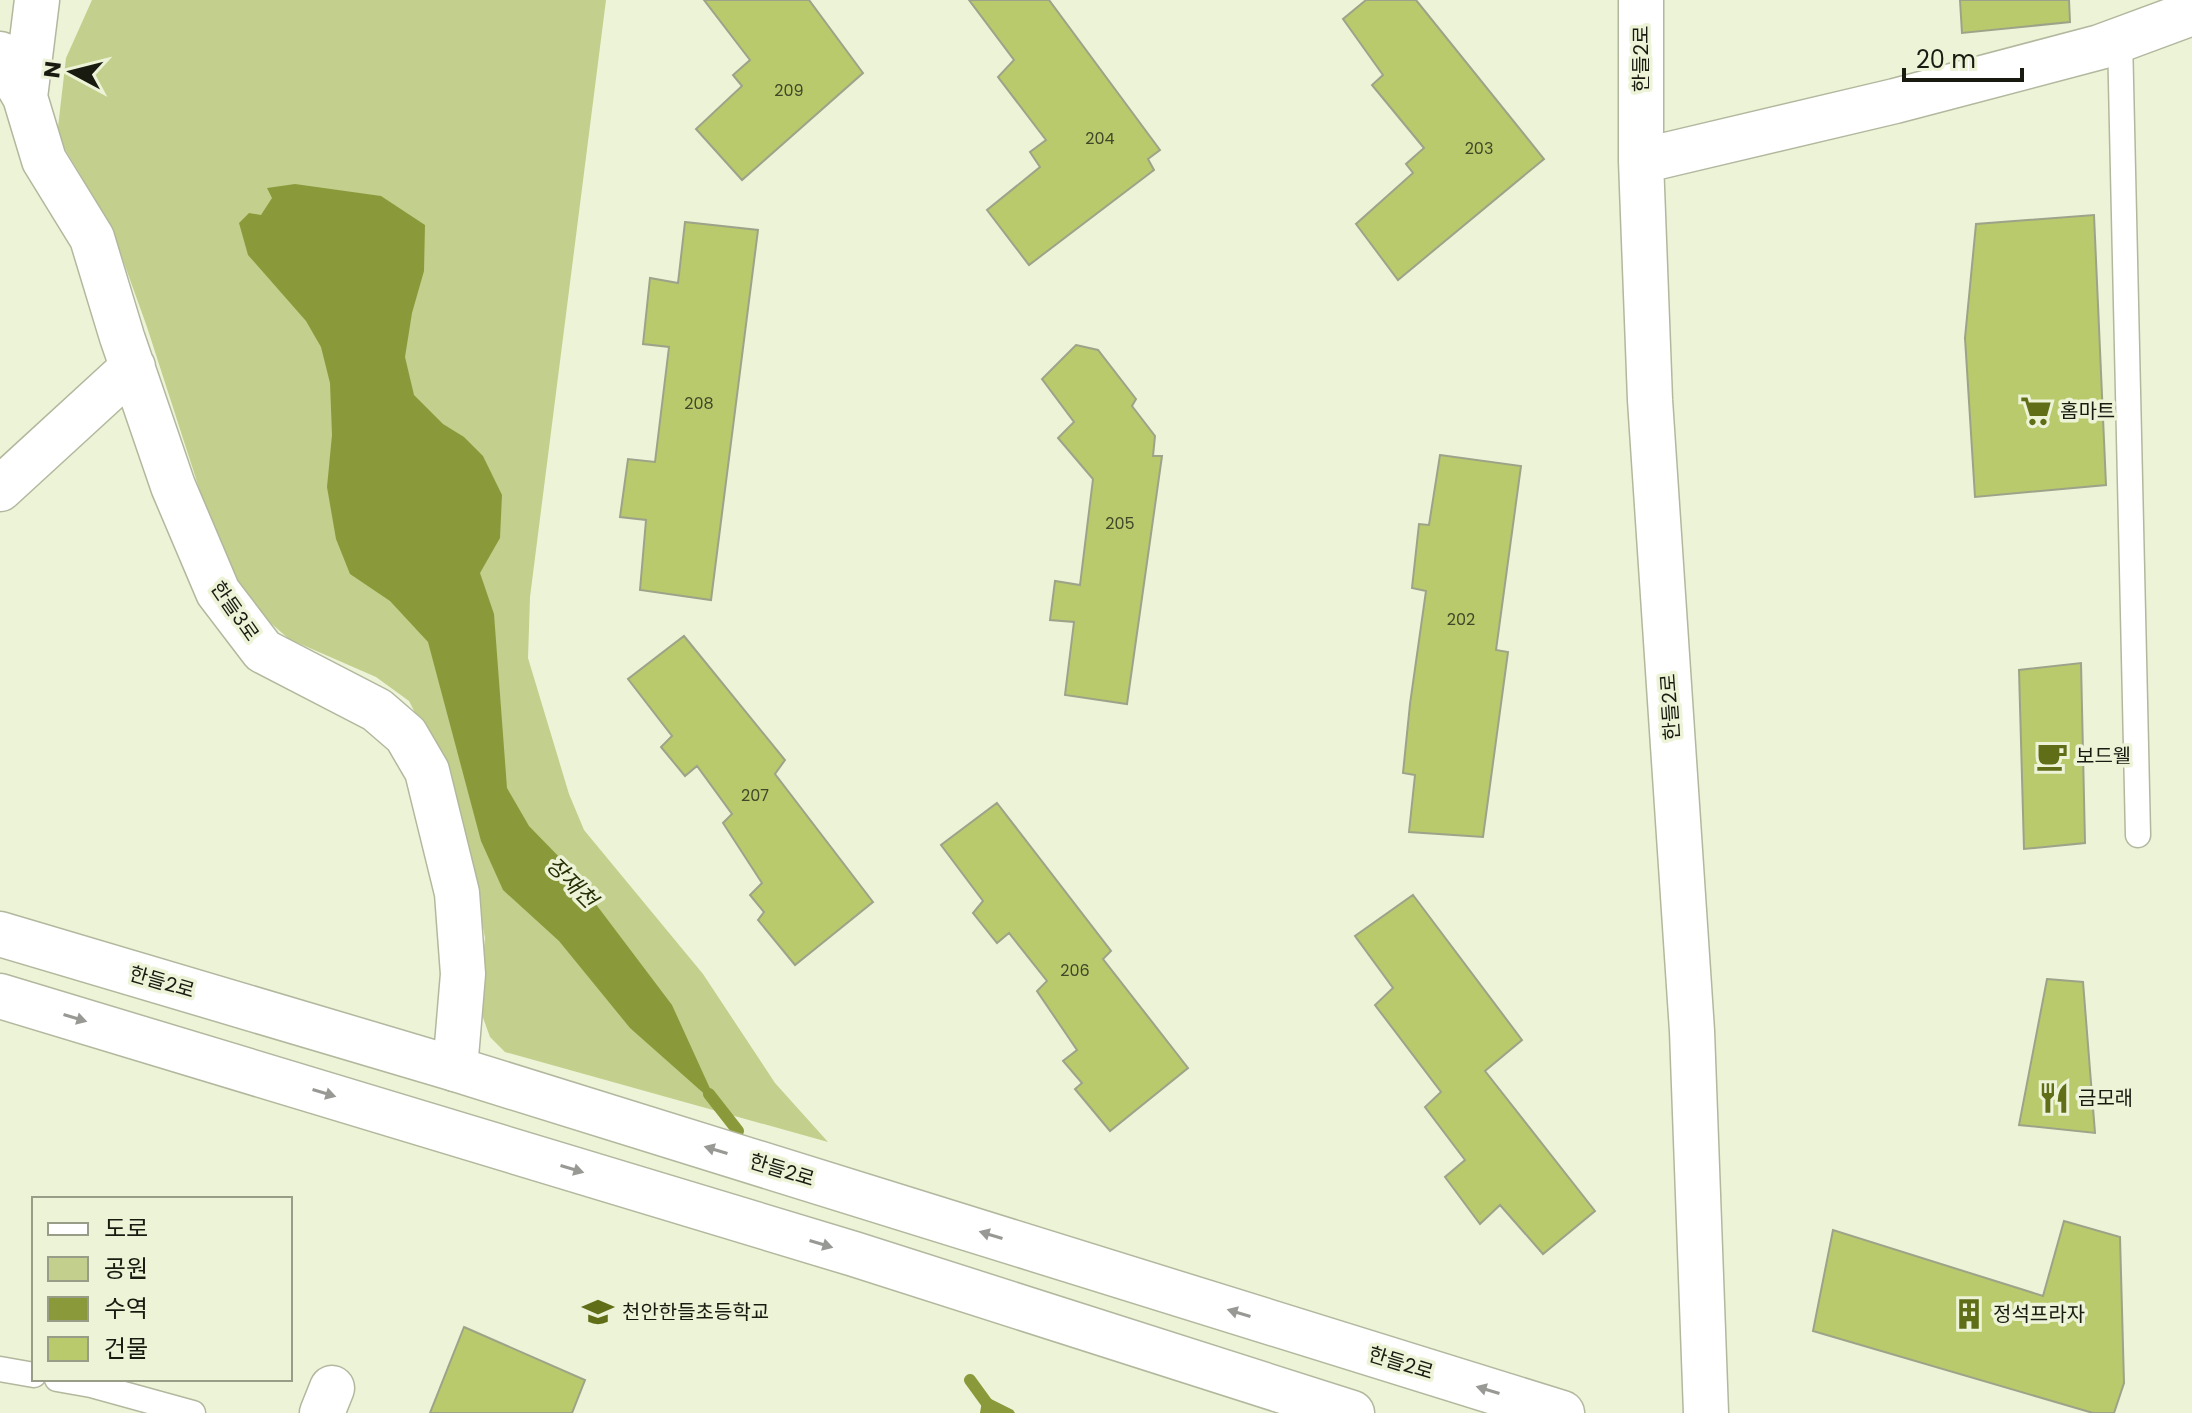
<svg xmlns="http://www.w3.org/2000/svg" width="2192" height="1413" font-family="Poppins,'Noto Sans KR',sans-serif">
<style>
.green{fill:#c2cf8d}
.water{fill:#8a9a3b}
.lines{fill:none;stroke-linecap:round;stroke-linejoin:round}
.stream{stroke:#8a9a3b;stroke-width:12}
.building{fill:#b9ca6c;stroke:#9da389;stroke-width:2}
.lane-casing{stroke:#b2b89e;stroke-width:27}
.street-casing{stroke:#b2b89e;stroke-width:47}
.secondary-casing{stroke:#b2b89e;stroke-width:47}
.lane{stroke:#fff;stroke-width:24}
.street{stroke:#fff;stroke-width:44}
.secondary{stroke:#fff;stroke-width:44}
.oneway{fill:#989894}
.labels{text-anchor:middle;stroke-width:7;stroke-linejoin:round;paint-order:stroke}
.number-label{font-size:16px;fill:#414728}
.street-label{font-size:20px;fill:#191b11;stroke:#ecf3d7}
.poi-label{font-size:20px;fill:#191b11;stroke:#ecf3d7;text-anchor:start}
.water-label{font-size:22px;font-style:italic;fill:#282e05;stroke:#ecf3d7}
</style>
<rect width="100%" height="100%" fill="#ecf3d7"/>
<path class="green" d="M92 0H606L530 597 528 658 569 794 584 830 703 974 775 1083 828 1142 505 1052 490 1037 478 1004 485 938 469 856 443 767 409 701 376 677 289 639 250 605 221 556 147 327 110 224 57 136 66 58Z"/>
<path class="water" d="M295 184 381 196 425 225 424 271 412 313 405 357 414 395 443 424 464 437 483 456 502 495 500 538 480 573 494 614 507 788 529 826 564 862 672 1005 718 1106 630 1028 559 941 503 890 481 841 428 642 390 601 350 574 336 539 327 487 332 435 330 383 321 347 306 321 248 255 239 223 249 213 261 215 272 198 267 188Z
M983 1395 1013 1410 1015 1413H980Z"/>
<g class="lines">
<path class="stream" d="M709 1094 738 1131
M970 1380 994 1413"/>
</g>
<path class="building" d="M704 0H809L863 73 742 180 696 129 742 86 733 75 750 60Z
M969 0H1049L1160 150 1148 159 1154 170 1029 265 987 210 1040 167 1030 152 1046 140 998 77 1014 60Z
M1366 0H1416L1544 159 1398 280 1356 224 1413 173 1406 164 1424 148 1372 85 1383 75 1343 19Z
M1960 0H2069L2070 22 1962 33Z
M2094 215 2106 485 1975 497 1965 338 1976 224Z
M685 222 758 230 711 600 640 590 646 520 620 517 628 459 655 462 669 347 643 344 650 278 678 283Z
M1076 345 1098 350 1136 399 1132 406 1155 436 1153 456H1162L1127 704 1065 695 1074 622 1050 620 1055 581 1080 585 1093 479 1058 438 1074 422 1042 379Z
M1440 455 1521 466 1496 650 1508 652 1483 837 1409 832 1415 775 1403 773 1410 704 1426 591 1412 588 1419 524 1429 525Z
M684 636 785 760 775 774 873 902 795 965 758 920 764 912 750 895 762 883 723 823 732 814 697 766 685 776 661 747 672 736 628 679Z
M2081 663 2085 843 2024 849 2019 670Z
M997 803 1111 951 1103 959 1188 1068 1110 1131 1075 1089 1082 1083 1063 1061 1077 1050 1037 991 1047 981 1009 933 997 943 973 913 983 901 941 845Z
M1413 895 1522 1040 1485 1071 1595 1211 1543 1254 1500 1205 1480 1224 1445 1177 1465 1160 1425 1107 1441 1092 1375 1005 1393 988 1355 936Z
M2047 979 2083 982 2095 1133 2019 1125Z
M2064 1221 2120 1237 2124 1383 2114 1413H2093L1813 1331 1833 1230 2043 1296Z
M464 1327 585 1380 572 1413H430Z"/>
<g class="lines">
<defs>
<path id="lane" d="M2120 38 2138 835
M0 1369 34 1375
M57 1379 91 1385 193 1413"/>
<path id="street" d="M1641 0V161L1650 400 1692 1031 1706 1413
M0 54 25 97 44 160 92 238 122 337 173 486 218 592 263 651 377 710 406 735 427 771 457 893 463 974 455 1069
M25 97 37 0
M1641 161 1895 101 2100 47 2192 13
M0 489 133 367
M322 1413 332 1388"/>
<path id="secondary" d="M0 934 455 1069 1562 1413
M0 996 854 1254 1352 1413"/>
</defs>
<use href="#lane" class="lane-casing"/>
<use href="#street" class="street-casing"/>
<use href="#secondary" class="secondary-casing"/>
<use href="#lane" class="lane"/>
<use href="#street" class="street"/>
<use href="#secondary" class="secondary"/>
</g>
<defs><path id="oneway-solid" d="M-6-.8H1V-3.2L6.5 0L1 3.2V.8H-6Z" transform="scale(2)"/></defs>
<g class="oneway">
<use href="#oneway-solid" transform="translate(75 1018) rotate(17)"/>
<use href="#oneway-solid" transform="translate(324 1093) rotate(17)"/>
<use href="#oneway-solid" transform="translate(716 1150) rotate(-163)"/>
<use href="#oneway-solid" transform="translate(572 1169) rotate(17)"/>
<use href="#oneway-solid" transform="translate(991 1235) rotate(-163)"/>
<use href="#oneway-solid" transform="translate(821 1244) rotate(17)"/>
<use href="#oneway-solid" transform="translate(1239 1313) rotate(-163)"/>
<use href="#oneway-solid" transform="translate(1488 1390) rotate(-163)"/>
</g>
<defs>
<symbol id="supermarket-bare" viewBox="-9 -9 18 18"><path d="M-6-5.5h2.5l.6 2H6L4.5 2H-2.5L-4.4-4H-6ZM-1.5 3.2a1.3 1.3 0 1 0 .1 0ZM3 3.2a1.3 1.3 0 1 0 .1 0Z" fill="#616e18" stroke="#ecf3d7" stroke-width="2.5" paint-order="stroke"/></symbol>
<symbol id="cafe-bare" viewBox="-9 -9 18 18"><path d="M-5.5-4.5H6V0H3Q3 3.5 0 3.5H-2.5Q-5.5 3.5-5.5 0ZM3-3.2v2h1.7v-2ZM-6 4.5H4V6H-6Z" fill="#616e18" stroke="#ecf3d7" stroke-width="2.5" paint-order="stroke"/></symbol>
<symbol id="restaurant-bare" viewBox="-9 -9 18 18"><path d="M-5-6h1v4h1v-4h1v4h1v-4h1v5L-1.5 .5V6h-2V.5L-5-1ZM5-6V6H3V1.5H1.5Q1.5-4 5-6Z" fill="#616e18" stroke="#ecf3d7" stroke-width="2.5" paint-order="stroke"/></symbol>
<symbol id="school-bare" viewBox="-9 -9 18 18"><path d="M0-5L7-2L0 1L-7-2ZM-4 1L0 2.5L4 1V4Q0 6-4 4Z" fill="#616e18" stroke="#ecf3d7" stroke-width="2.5" paint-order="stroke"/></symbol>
<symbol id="building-bare" viewBox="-9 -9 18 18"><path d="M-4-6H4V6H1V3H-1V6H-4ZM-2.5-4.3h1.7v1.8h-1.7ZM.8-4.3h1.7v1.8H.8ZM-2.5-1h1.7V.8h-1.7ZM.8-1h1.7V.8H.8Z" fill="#616e18" stroke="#ecf3d7" stroke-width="2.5" paint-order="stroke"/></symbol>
</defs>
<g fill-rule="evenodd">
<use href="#supermarket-bare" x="2014" y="389" width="44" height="44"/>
<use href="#cafe-bare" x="2030" y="734" width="44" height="44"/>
<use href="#restaurant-bare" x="2032" y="1076" width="44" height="44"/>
<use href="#school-bare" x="576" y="1290" width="44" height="44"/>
<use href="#building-bare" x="1947" y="1292" width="44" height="44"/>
</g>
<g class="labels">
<g class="number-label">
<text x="789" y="96">209</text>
<text x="1100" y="144">204</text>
<text x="1479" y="154">203</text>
<text x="699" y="409">208</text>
<text x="1120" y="529">205</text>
<text x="1461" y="625">202</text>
<text x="755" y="801">207</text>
<text x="1075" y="976">206</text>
</g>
<g class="street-label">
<text transform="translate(1641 59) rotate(-90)" y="7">한들2로</text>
<text transform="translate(235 611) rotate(55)" y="7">한들3로</text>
<text transform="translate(1670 707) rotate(-94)" y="7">한들2로</text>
<text transform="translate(162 982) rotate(16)" y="7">한들2로</text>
<text transform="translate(782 1170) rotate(17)" y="7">한들2로</text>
<text transform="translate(1401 1363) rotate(17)" y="7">한들2로</text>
</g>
<g class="poi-label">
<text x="2060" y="418">홈마트</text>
<text x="2076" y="763">보드웰</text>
<text x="2078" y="1105">금모래</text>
<text x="622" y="1319">천안한들초등학교</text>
<text x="1993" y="1321">정석프라자</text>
</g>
<g class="water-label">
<text transform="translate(572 882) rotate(45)" y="8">장재천</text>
</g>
</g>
<rect x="32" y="1197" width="260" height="184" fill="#ecf3d7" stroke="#989d88" stroke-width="2"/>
<rect x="48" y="1223" width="40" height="12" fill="#ffffff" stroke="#989d88" stroke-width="2"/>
<text x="104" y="1237" font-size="24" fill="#191b11">도로</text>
<rect x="48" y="1257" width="40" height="24" fill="#c2cf8d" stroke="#989d88" stroke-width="2"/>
<text x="104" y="1277" font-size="24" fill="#191b11">공원</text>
<rect x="48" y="1297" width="40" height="24" fill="#8a9a3b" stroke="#989d88" stroke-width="2"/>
<text x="104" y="1317" font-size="24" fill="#191b11">수역</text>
<rect x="48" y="1337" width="40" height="24" fill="#b9ca6c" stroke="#989d88" stroke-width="2"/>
<text x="104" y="1357" font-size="24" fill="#191b11">건물</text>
<g transform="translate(72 72) rotate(277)" stroke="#ecf3d7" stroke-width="6" paint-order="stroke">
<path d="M0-6L14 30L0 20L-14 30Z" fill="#191b11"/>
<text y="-12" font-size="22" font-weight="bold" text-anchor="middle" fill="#191b11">N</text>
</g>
<path d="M1904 68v12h118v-12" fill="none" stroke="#191b11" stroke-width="4"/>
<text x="1916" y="68" font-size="24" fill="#191b11" stroke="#ecf3d7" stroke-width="6" paint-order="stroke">20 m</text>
</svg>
